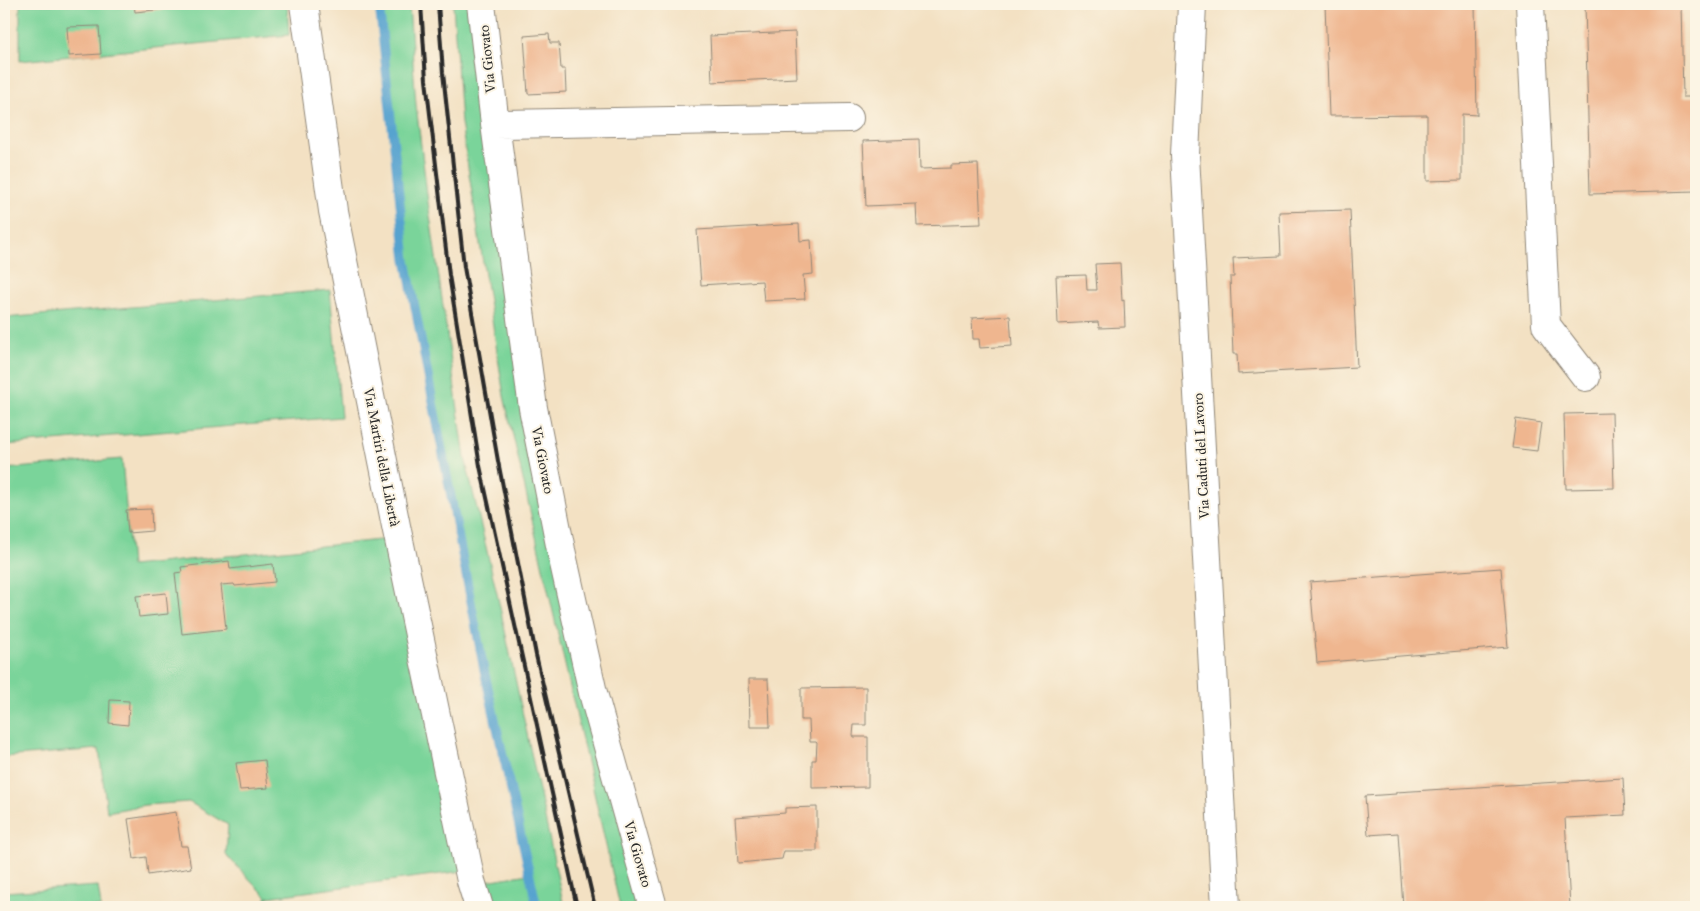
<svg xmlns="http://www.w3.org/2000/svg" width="1700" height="911" font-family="'IM FELL Great Primer',serif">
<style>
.green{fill:#7ad49a;stroke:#528062}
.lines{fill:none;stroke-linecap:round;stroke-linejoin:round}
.stream{stroke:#56a3cf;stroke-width:9}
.building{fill:#efb68f}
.minor-casing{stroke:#8f8677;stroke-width:30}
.minor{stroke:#fff;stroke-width:28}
.rail{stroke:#2b2b2b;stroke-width:4}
.labels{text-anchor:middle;stroke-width:4;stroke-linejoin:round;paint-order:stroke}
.street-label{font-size:14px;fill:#2b2b2b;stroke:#fcf5e5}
</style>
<rect width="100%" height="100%" fill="#fcf5e5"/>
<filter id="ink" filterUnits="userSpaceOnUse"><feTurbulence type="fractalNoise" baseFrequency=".02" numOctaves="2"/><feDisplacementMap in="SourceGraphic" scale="10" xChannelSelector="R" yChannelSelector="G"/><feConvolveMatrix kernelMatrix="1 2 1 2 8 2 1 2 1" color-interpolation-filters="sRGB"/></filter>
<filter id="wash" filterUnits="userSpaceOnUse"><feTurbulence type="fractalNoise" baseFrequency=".0096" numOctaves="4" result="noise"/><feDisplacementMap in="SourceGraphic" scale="20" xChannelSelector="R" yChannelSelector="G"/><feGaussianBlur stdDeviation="1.12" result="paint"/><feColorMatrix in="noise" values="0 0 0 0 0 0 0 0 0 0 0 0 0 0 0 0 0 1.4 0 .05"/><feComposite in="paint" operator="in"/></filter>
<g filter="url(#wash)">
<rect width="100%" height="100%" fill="#f3e1c3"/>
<path class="green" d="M20 4H287L289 35 20 61Z
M379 4H409L416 105 428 202 465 458 498 598 564 907H486L480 882 529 874 484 670 406 260Z
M453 4H473L484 120 642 907H620L504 396 461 123Z
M330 290 341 417 4 445V318Z
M122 459 131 566 389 539 463 871 268 897 269 907H258L267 897 226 855 228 825 189 802 145 805 107 812 99 749 4 757V469Z
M98 886 101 907H4V892Z"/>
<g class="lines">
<path class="stream" d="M379 4 406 260 484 670 537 907"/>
</g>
<g id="blocks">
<path class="building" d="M134 4H184V7L135 12Z
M1325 4H1475L1477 115 1462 114V180L1427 181V115L1329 116Z
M1585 4H1681L1683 97H1696V191L1590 194Z
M99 26 101 54 69 56 67 27Z
M795 32 797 78 712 82 710 36Z
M549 34 550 43H559L561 69H565L566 92 528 94 524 36Z
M919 139 920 169 951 168V165L978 164 981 224 917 226 916 204 866 206 863 141Z
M1350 210 1357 367 1238 374 1237 354H1233L1230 277H1234L1233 258 1281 256 1279 212Z
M799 224 800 241 811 240 813 274 803 275 805 299 764 301 762 281 701 285 697 230Z
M1120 263 1122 301 1124 300 1125 327 1099 328 1098 322 1058 324 1056 276 1086 275 1087 290H1097L1095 264Z
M1010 316 1012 346 980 348 979 339H973L972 318Z
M1693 396H1696V420H1695Z
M1612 413 1614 488 1566 489 1564 414Z
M1516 419 1541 423 1537 451 1512 448Z
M151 509 152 531 128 533 126 510Z
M229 561 230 569 273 564 275 582 235 586 234 584 221 585 226 629 182 634 175 573 182 572 181 567Z
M1501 568 1508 647 1317 663 1310 582Z
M166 593 168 614 139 617 136 596Z
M749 679H768L770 727H750Z
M866 687V725H854L853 735 854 737H868V787L812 788V760H816L817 743 816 742H810L809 720H801V688Z
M110 700 129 701 128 725 109 723Z
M265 760 268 788 240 790 236 763Z
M1623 778 1625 815 1565 818 1570 907H1403L1398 833 1368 835 1365 796 1396 794V792Z
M817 807V851H784L782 859 738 863 735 817 785 813V808Z
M176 812 181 846H187L191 868 148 875 146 857 134 859 128 819Z"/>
</g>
</g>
<g filter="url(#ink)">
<use href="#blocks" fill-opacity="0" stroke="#8f8677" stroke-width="1"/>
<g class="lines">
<defs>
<path id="minor" d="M304 4 333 211 396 526 471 881 479 907
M481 4 495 124 533 408 561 550 593 693 653 907
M1192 4 1185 155 1226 907
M1530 4 1546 325 1586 377
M495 124 849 118"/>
</defs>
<use href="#minor" class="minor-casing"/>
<use href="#minor" class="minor"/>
<path class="rail" d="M421 4 426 80 449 275 480 466 577 907
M438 4 443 73 464 267 498 461 536 655 595 907"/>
</g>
</g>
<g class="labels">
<g class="street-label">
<text transform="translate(487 59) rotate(-96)" y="5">Via Giovato</text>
<text transform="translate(1201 456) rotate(-93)" y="5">Via Caduti del Lavoro</text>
<text transform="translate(382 457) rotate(79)" y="5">Via Martiri della Libertà</text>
<text transform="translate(543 460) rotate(79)" y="5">Via Giovato</text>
<text transform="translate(638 854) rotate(74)" y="5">Via Giovato</text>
</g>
</g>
<rect width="1700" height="911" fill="none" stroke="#fcf5e5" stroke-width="20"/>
</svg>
